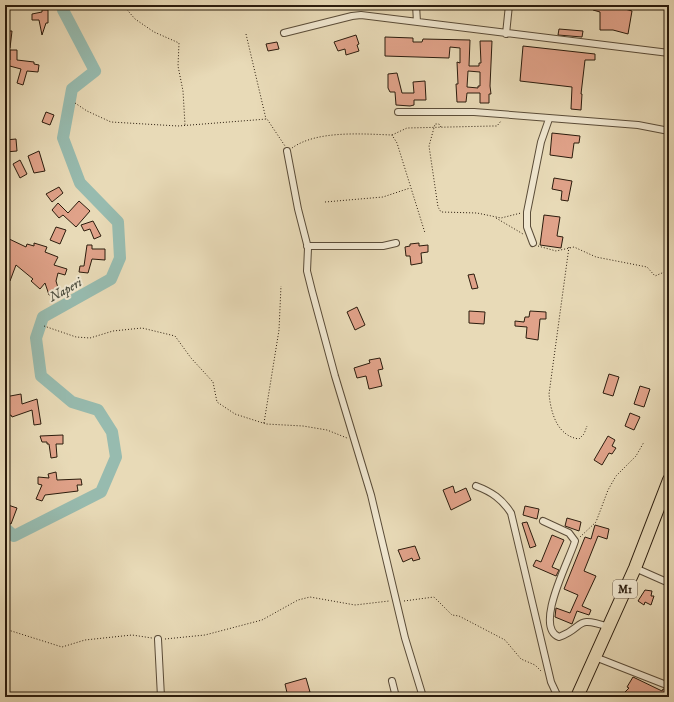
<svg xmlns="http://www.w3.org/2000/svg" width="674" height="702" font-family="'IM FELL DW Pica',serif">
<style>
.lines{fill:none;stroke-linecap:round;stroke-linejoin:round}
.river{stroke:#97bbaf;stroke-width:12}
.building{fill:#e0a289;stroke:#2b1c0d;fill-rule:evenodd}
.street-casing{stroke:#5a4c38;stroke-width:8}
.highway-casing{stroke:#2b1c0d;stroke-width:14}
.path{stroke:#2b1c0d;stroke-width:1;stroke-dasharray:1 2;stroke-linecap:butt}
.street{stroke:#f0e7d0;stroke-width:6}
.highway{stroke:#e8dab7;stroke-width:12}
.labels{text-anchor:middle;stroke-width:4;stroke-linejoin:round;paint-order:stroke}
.shield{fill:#f0e7d0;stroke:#665948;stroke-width:1}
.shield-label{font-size:11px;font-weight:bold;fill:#2b1c0d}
.water-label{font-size:13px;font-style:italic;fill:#4b4c3e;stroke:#f0e7d0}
</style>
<rect width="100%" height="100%" fill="#e8dab7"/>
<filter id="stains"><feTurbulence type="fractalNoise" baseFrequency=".005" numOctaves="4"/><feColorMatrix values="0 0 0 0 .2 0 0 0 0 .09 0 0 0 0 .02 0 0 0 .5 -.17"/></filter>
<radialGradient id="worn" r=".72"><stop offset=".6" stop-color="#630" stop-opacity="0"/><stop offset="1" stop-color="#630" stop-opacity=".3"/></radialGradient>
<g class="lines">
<path class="river" d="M5 528 14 536 101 492 116 457 112 432 98 410 72 402 41 376 36 338 43 317 111 279 120 258 118 222 80 183 63 138 72 89 95 71 63 10V5"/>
</g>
<path class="building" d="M594 5H625V9L632 11 628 34 613 30H600V12L593 10Z
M42 10H48V23H46L42 35 39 20H32V14L42 12Z
M559 29 583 31 582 37 558 35Z
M5 31H12L10 48H5Z
M356 35 359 44 357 45 359 51 346 55 345 49 338 51 334 42Z
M385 37 413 38V42H422L423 39 470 40 469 66H479V63H481L480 41H492L490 86 491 94H489V103H480V93H467L466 102H457L456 84H458L457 62 460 63V48L450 47 449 58 385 56ZM468 71 480 72V86H478V88L467 87Z
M277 42 279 49 268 51 266 44Z
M523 46 595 54V60H585L581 94H582L581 110 571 109 572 87 520 81Z
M10 50H17V60L34 62V64L39 65 38 72 27 71 23 85 17 83 21 69 6 65 7 60H10Z
M397 73 402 93H414L413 82 425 81 426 100H414V105L410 106 396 105 395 92H390L388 88V74Z
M46 112 54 115 50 125 42 122Z
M552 133 580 136 579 143H574L572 158 550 155Z
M16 139 17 151 5 152V140Z
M39 151 45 171 34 173 28 156Z
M20 160 27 174 20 178 13 164Z
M554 178 572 181 568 201 561 200 562 191 552 189Z
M59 187 63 193 52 202 46 194Z
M79 201 90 211 76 227 63 215 59 218 52 210 58 203 68 213Z
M544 215 560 217 557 236 563 237 561 248 540 245Z
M93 221 101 236 94 239 90 229 84 231 81 225Z
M56 227 66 230 60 244 50 240Z
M5 237 26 247 27 244 34 246V243L47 247 45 252 58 257 54 265 67 269 65 275 58 273 56 281 59 291 49 295 45 283 40 289 31 281 33 279 16 265 10 281 5 279 9 266 5 264Z
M419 243V246L428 245V252L421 253 422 263 411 265 410 256H406L405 247 410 246V244Z
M87 245H92V249H105V260L92 259 88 273 79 272 80 266H84Z
M474 274 478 288 472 289 468 275Z
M357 307 365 325 355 330 347 312Z
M469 311 485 312 484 324 469 323Z
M530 311 546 312V319H540L538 340 526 338 527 327 515 326V321L524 322 525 317H529Z
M380 358 383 369 378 370 382 386 369 389 366 376 357 378 354 368 370 363 369 360Z
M609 374 619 377 613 396 603 393Z
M640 386 650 389 644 407 634 404Z
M21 394 22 404 37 399 41 424 34 425 32 410 12 417 11 415 8 416 5 397Z
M630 413 640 417 634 430 625 426Z
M63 435V444H56L57 457 51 458 49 444H47V442H42L40 436Z
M608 436 615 440 612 446 616 448 612 454 609 453 602 465 594 460Z
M56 472 57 480 81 479 82 485H77L78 491 45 495 42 501 36 499 42 485 38 484V477L49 478 48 474Z
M453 486 455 493 466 488 471 500 451 510 443 490Z
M8 505 17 508 11 524 5 522Z
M525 506 539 509 537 519 523 515Z
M567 518 581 522 579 531 565 526Z
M527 522 536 546 530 548 522 523Z
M595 525 609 529 607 539 598 536 584 571 596 576 582 606 591 610 589 615 577 611 572 624 555 617 556 608 570 613 578 595 564 589 585 537 591 539Z
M552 535 564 540 552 567 559 570 556 576 533 566 536 560 541 562Z
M415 546 420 559 413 561 412 558 403 562 398 550Z
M645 590 652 591 651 596H654L651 605 645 602 644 605 638 601Z
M633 677 662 691 663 689 669 691V697H620L629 688 627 687Z
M306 678 310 692 288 697 285 684Z"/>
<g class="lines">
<defs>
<path id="street" d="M416 5 417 22
M284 33 352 16 361 15 669 53
M506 34 509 5
M398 112H474L638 125 669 131
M287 151 298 209 308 248 307 271 312 291 335 376 371 495 405 638 423 697
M533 243 527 227V212L541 142 549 119
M307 246H383L396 243
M476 486C492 492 502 499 511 513L551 682 558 697
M543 521 569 533 575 541C570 559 533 627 559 637 586 627 573 615 609 627
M635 568 669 583
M158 639 161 697
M595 657 669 686
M392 681 396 697"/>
<path id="highway" d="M577 697 635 568 669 480"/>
</defs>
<use href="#street" class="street-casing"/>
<use href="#highway" class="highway-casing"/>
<path class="path" d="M123 5 135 19 154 32 179 43 178 66 183 91 185 125
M246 34 266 119
M75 103 87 111 111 122 178 126 267 119 285 146
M441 127 439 124H435L429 146 438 207 441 212 477 213 501 218 521 213
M392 135 407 128 493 126H497L501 121
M292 148C317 130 363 134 392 135L397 143 425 233
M325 202 383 197 410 188
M496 218 523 234
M538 246 556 251 574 247 596 257 647 267 655 276 669 270
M569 247 549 394C551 413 557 436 579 439L584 434 587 426
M44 326 76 337 90 338 113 331 142 328 175 336 191 358 213 382 217 402 235 414 266 424 303 426 327 430 347 438
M264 423 279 330 281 286
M580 537 596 522 608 490 616 476 636 456 644 442
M404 601 434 597 452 615 459 616 505 640 521 659 535 665 541 671
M5 629 62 647 85 640 132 635 152 638
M165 639 205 635 262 620 298 600 310 597 355 605 389 601"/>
<use href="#street" class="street"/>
<use href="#highway" class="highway"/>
</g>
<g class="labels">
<rect class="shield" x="613" y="580" width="24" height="18" rx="3"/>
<g class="shield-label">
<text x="625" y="593">M1</text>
</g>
<g class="water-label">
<text transform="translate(65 289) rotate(-29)" y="5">Naperi</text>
</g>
</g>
<rect width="674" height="702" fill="none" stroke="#e8dab7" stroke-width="20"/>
<rect x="6" y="6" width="662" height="690" fill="none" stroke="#2b1c0d" stroke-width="2"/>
<rect x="10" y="10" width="654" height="682" fill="none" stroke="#2b1c0d"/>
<rect width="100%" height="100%" filter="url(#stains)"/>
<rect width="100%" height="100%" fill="url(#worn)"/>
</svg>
